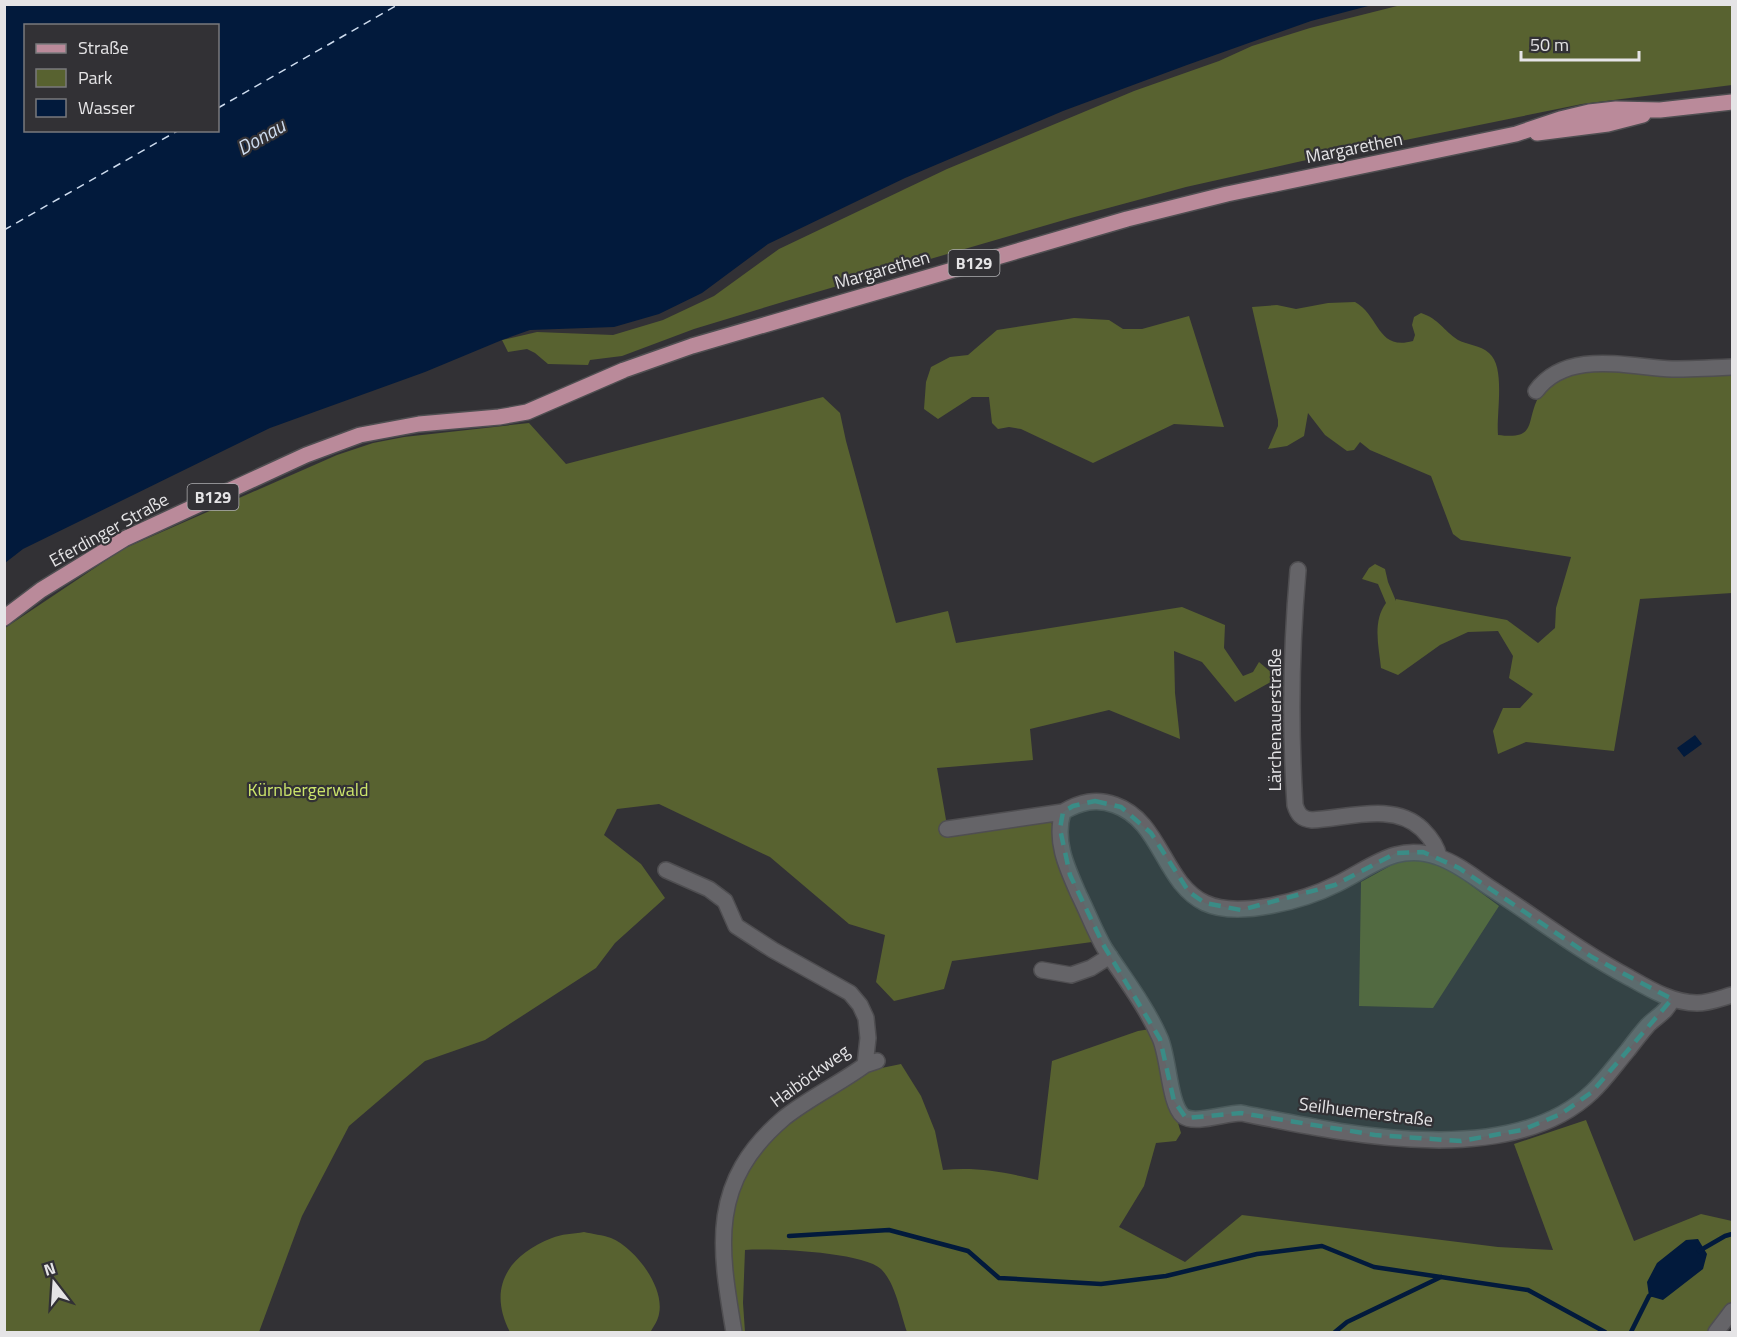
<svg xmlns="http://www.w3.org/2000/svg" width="1737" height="1337" font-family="'Titillium Web',sans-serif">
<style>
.green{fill:#586230}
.water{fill:#021a3c;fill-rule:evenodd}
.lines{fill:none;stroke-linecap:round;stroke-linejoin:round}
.stream{stroke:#021a3c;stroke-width:4.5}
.ferry{stroke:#cddbee;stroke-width:1.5;stroke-dasharray:8 6;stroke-linecap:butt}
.minor-casing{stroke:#4f4e51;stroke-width:18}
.major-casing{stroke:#4f4e51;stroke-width:18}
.minor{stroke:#656468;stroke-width:15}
.major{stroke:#ba8a9a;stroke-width:15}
.marked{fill:#3a8c86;fill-opacity:0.2;stroke:#3a8c86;stroke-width:4.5;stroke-dasharray:12 8;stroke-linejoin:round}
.labels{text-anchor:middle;stroke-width:4.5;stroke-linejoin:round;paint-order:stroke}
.shield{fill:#323135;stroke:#afaeb1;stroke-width:1.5}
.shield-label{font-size:16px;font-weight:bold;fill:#e5e4e6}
.street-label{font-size:18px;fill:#e5e4e6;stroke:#323135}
.park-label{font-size:18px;fill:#cce56b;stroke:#323135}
.water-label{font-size:20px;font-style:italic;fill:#cddbee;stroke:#323135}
</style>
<rect width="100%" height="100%" fill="#323135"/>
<path class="green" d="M1401 5H1732V85L1582 104 1302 161 1186 187 1071 218 786 301 694 329 622 356 590 360 588 365 548 364 535 353 527 349 508 352 502 340 537 332 613 335 663 320 714 296 779 249 947 169 1134 91 1219 61 1252 46 1310 28Z
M1355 302C1380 316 1377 351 1413 341L1415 335 1412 325 1414 317 1421 313C1439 319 1443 330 1458 340 1468 345 1480 345 1489 353 1506 367 1496 414 1498 435 1538 440 1525 422 1539 396 1544 387 1559 378 1568 373 1577 367 1711 371 1732 372V593L1640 599 1614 751 1526 742 1498 754 1493 731 1503 708H1520L1533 694 1509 678 1513 656 1498 631 1468 632 1440 645 1398 675 1381 668C1379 647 1372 622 1386 603L1378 584 1362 579 1369 568 1375 564 1385 569 1388 582 1396 601V599L1507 620 1538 643 1555 628 1556 608 1571 557 1461 540 1453 534 1431 476 1370 450 1360 442 1354 450 1347 451 1325 435 1308 413 1304 436 1287 446 1268 449 1278 426V420L1252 307 1277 305 1296 309 1328 303Z
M1189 316 1224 427 1174 424 1093 463 1021 429 1009 427 998 429 992 423 989 397H972L938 419 924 409 926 382 931 367 950 357 968 355 997 330 1074 318 1109 320 1123 329H1142Z
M823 397 840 413 846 441 896 623 948 611 956 643 1182 607 1225 625 1224 648 1243 676 1253 672 1259 662 1278 678 1235 702 1202 662 1174 651 1175 693 1180 739 1109 710 1030 729 1033 760 937 768 949 837 1050 820 1054 828 1058 863 1092 942 952 961 944 989 894 1001 876 982 885 935 849 924 770 857 659 804 617 809 604 835 641 864 665 898 615 943 596 968 485 1040 425 1061 349 1126 302 1216 259 1332H5V628L123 549 337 455 373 443 404 437 529 423 566 464Z
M1417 858 1445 866 1499 906 1433 1008 1359 1006 1361 882 1399 861Z
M1150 1029 1181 1133 1176 1141 1156 1143 1144 1186 1119 1227 1185 1262 1242 1215 1498 1247 1553 1250 1514 1144 1586 1120 1634 1241 1701 1214 1732 1221V1303L1709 1332H907C900 1312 896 1284 881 1269 863 1252 771 1248 745 1250L743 1303 745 1332H739L726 1257 736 1189 770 1135 867 1071 901 1064 921 1096 935 1131 943 1170C978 1167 1003 1172 1038 1180L1052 1061 1138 1031Z
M584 1232C592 1234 603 1235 611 1238 635 1248 665 1287 659 1314 658 1320 654 1326 651 1331L510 1332C487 1288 508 1255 552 1238 561 1234 573 1234 584 1232Z"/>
<path class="water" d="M5 4H1372V5L1311 21 1187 65 1063 111 905 178 768 244 702 293 659 314 614 327 530 330 502 340 425 372 270 428 23 549 5 563ZM26 26H218V130H26Z
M1695 735 1702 744 1684 757 1677 748Z
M1698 1239 1707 1254 1703 1269 1663 1300 1649 1296 1647 1282 1657 1263 1686 1240Z"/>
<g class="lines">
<path class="stream" d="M789 1236 889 1230 968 1251 999 1278 1101 1284 1166 1276 1257 1254 1322 1246 1374 1267 1528 1290 1605 1332
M1699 1251 1725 1236 1732 1234
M1335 1332 1347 1322 1441 1277
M1631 1332 1649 1296 1653 1293"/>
<path class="ferry" d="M218 108 399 4
M4 230 179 130"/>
<defs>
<path id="minor" d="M1536 391C1567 349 1628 367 1672 369 1692 369 1712 368 1732 367
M1298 570C1291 648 1290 727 1295 805 1298 815 1302 819 1312 820 1348 818 1394 802 1422 829 1430 837 1437 846 1439 857
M1063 812C1080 802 1096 798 1115 805 1161 821 1163 883 1205 903 1239 919 1305 900 1337 884 1372 867 1397 842 1438 857 1457 863 1475 878 1492 889 1538 919 1581 952 1630 978 1651 990 1673 1003 1697 1003 1709 1003 1721 998 1732 995
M947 829 1063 812C1054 841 1067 868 1079 895 1088 913 1095 932 1105 949 1124 978 1146 1006 1160 1038 1169 1058 1169 1104 1183 1116 1195 1125 1225 1113 1241 1113 1342 1133 1509 1171 1592 1092 1605 1080 1616 1064 1628 1050 1634 1042 1641 1033 1648 1025 1657 1016 1667 1012 1672 999
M666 870 709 889 725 901 736 926 773 950 850 993 860 1005 866 1018 868 1038 865 1065
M1042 970 1071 975 1091 968 1110 956
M734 1332C719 1245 709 1182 784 1118 809 1098 839 1084 865 1065L877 1061
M1716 1332 1732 1311"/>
<path id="major" d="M1537 133 1608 124 1643 115
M4 618 41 590 124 539 306 455 360 435 419 424 499 417 527 412 624 370 692 346 1127 219 1227 194 1516 134 1560 119 1589 112 1616 109 1660 110 1732 102"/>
</defs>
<use href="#minor" class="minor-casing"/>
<use href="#major" class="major-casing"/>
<use href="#minor" class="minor"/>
<use href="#major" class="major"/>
</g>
<path class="marked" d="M1095 801 1121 807 1151 833 1189 892 1205 903 1241 910 1335 885 1396 853 1423 852 1459 868 1592 957 1672 999 1592 1092 1561 1114 1522 1130 1461 1141 1375 1135 1241 1113 1186 1118 1174 1101 1160 1039 1104 946 1070 875 1060 829 1063 812 1073 806Z"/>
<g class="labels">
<g class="shield">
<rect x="948.5" y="250" width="51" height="26" rx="4.5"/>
<rect x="187.5" y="484" width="51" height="26" rx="4.5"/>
</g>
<g class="shield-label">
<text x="974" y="269">B129</text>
<text x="213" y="503">B129</text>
</g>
<g class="street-label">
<text transform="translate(1354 148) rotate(-11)" y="6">Margarethen</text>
<text transform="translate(882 270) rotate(-16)" y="6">Margarethen</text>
<text transform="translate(109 530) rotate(-29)" y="6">Eferdinger Straße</text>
<text transform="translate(1275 720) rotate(-90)" y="6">Lärchenauerstraße</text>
<text transform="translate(810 1076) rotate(-36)" y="6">Haiböckweg</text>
<text transform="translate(1366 1112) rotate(7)" y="6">Seilhuemerstraße</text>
</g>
<g class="park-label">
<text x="308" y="796">Kürnbergerwald</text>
</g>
<g class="water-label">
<text transform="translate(261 137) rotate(-30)" y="7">Donau</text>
</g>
</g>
<rect width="1737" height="1337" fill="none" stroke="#e5e4e6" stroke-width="12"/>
<rect x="24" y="24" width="195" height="108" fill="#323135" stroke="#7a797c" stroke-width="1.5"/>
<rect x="36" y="44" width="30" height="9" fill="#ba8a9a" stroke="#7a797c" stroke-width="1.5"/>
<text x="78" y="54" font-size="18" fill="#e5e4e6">Straße</text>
<rect x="36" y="69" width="30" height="18" fill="#586230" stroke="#7a797c" stroke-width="1.5"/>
<text x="78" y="84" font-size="18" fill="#e5e4e6">Park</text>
<rect x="36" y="99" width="30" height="18" fill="#021a3c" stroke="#7a797c" stroke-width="1.5"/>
<text x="78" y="114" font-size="18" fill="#e5e4e6">Wasser</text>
<g transform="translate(54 1283) rotate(343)" stroke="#323135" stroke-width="4.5" paint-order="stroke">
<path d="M0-4.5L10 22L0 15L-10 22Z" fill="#e5e4e6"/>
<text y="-9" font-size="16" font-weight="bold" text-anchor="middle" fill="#e5e4e6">N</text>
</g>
<path d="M1521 51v9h118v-9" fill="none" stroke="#e5e4e6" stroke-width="3"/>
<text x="1530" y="51" font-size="18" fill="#e5e4e6" stroke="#323135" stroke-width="4.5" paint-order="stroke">50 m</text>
</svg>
